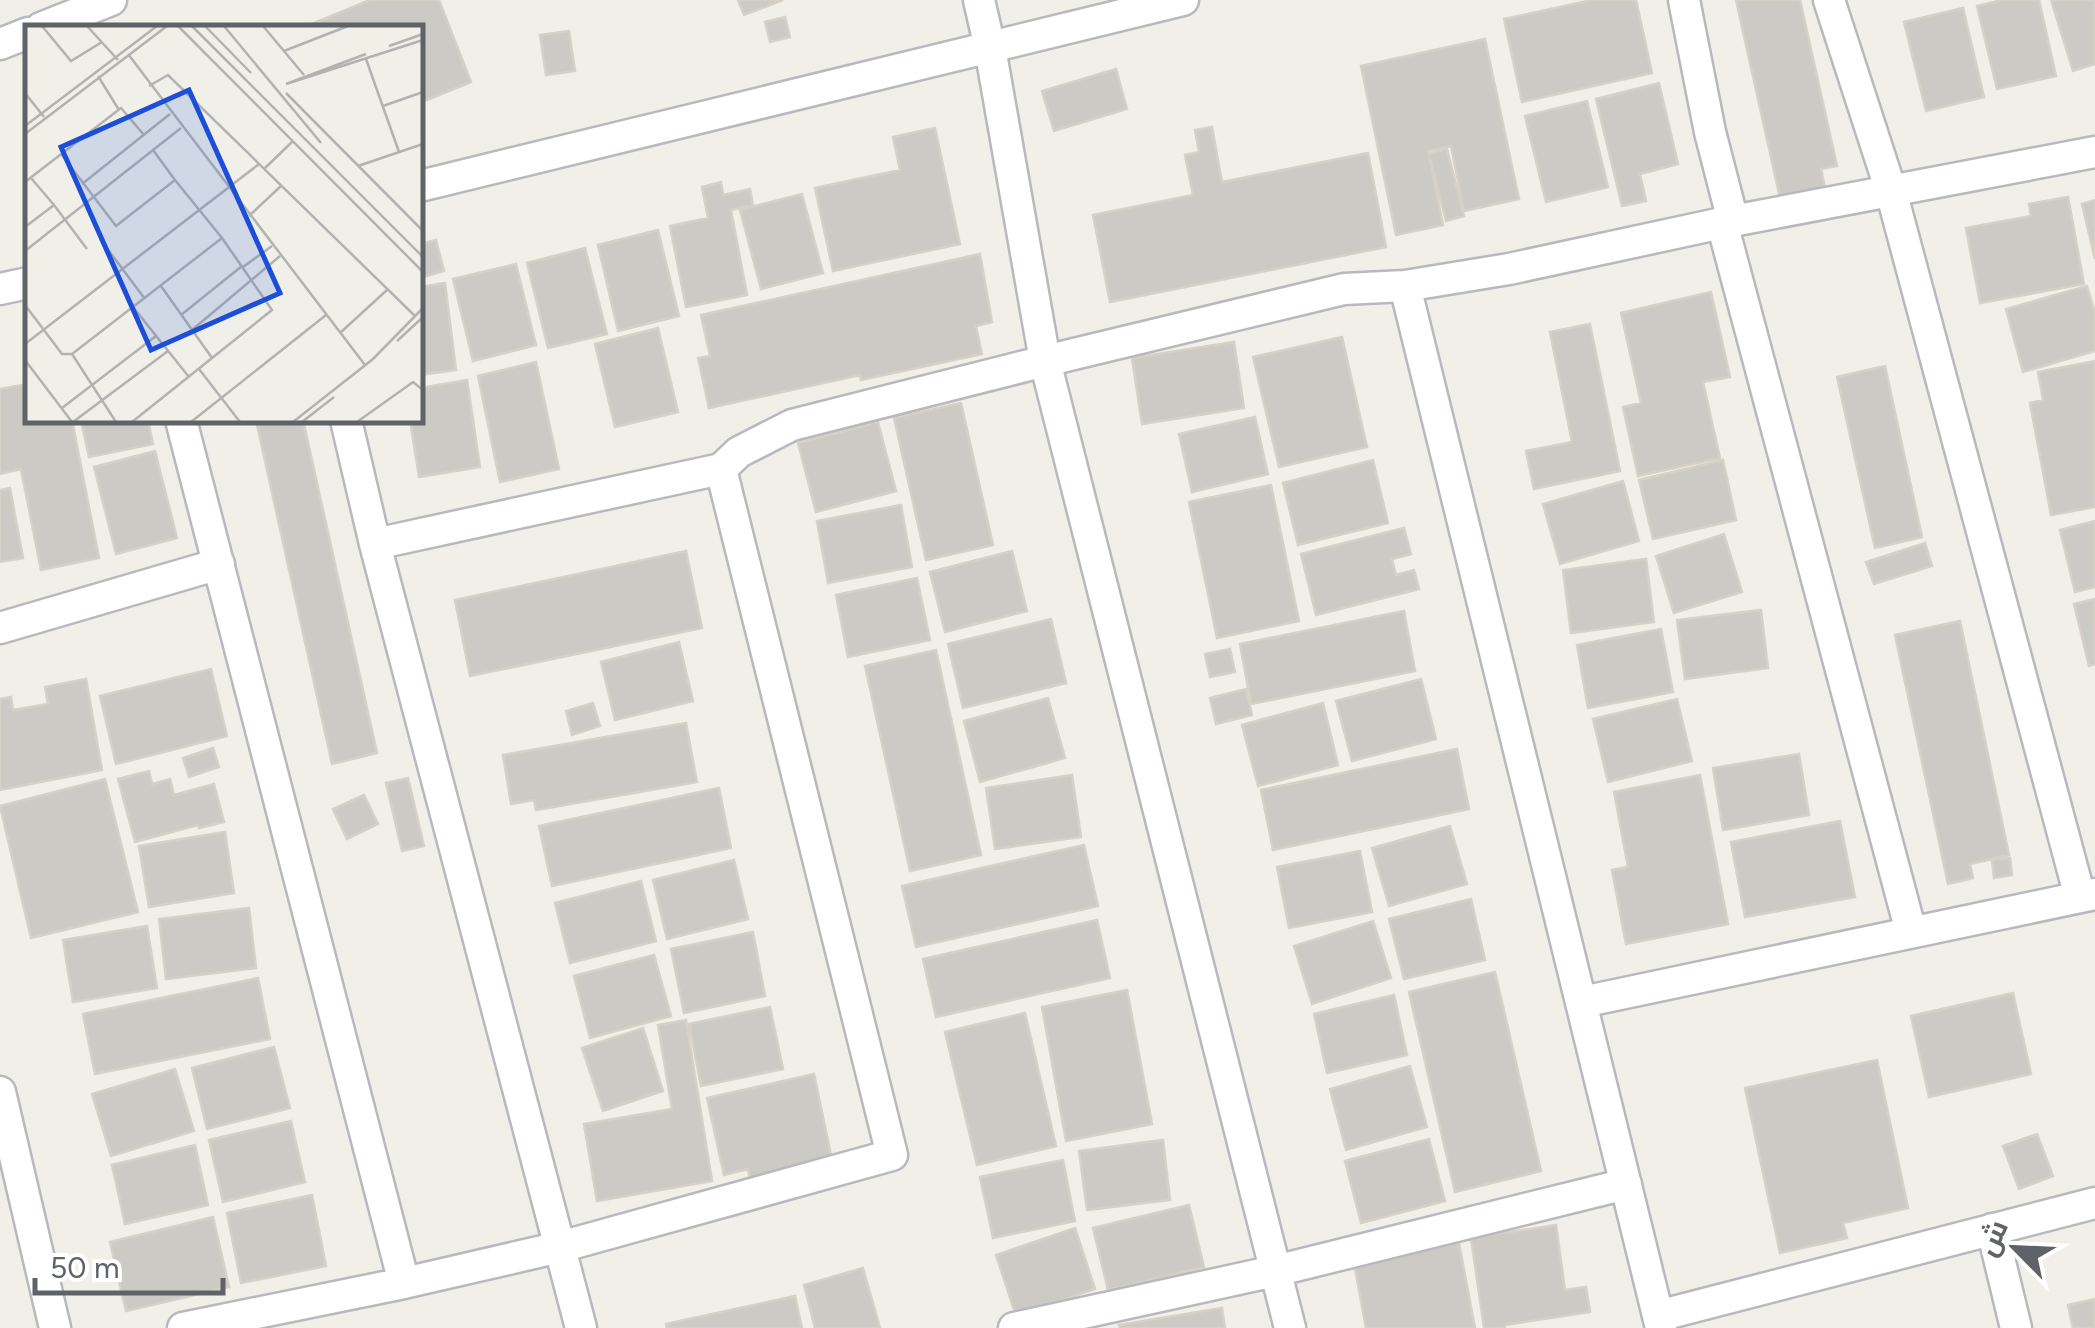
<svg xmlns="http://www.w3.org/2000/svg" width="2095" height="1328" font-family="Figtree,Cairo,sans-serif">
<style>
.building{fill:#cccac4;stroke:#d5d1c6;stroke-width:2.5}
.lines{fill:none;stroke-linecap:round;stroke-linejoin:round}
.street-casing{stroke:#b8b9be;stroke-width:35}
.street{stroke:#fff;stroke-width:30}
.inset-road{fill:none;stroke:#b2b3b0;stroke-width:2.5}
.view{fill:#1d4ed8;fill-opacity:0.15;stroke:#1d4ed8;stroke-width:5}
.inset-edge{fill:none;stroke:#5f6267;stroke-width:5}
</style>
<rect width="100%" height="100%" fill="#f0efe8"/>
<path class="building" d="M370 0H439L471 82 420 103V28H302Z
M738 0H783L744 15Z
M1592 0H1636L1652 73 1522 102 1504 19Z
M1736 0H1800L1837 166 1821 169 1827 197 1782 207Z
M2002 0H2039L2056 76 1997 89 1977 6Z
M2051 0H2095V64L2073 71Z
M1963 8 1984 97 1926 111 1904 22Z
M785 17 790 37 770 42 765 22Z
M569 31 575 71 546 75 540 35Z
M1485 39 1519 199 1464 211 1451 146 1428 151 1443 225 1396 235 1361 66Z
M1116 69 1127 109 1054 131 1042 91Z
M1659 83 1678 164 1640 174 1646 201 1622 206 1596 99Z
M1587 101 1608 187 1546 202 1525 116Z
M1212 127 1222 182 1368 153 1386 247 1110 302 1093 215 1193 195 1185 155 1199 152 1195 130Z
M935 128 960 244 833 271 815 188 900 170 893 137Z
M1447 149 1464 216 1446 221 1429 154Z
M721 182 723 195 750 189 753 205 731 210 747 295 686 307 670 226 708 218 702 187Z
M802 194 823 273 761 289 740 210Z
M2068 197 2084 284 1980 303 1966 228 2031 216 2029 204Z
M2095 200V259L2082 204Z
M658 230 679 316 618 331 598 245Z
M436 240 444 271 420 278V244Z
M585 248 607 334 548 348 527 263Z
M980 254 992 322 976 326 982 354 861 380 860 375 709 408 698 358 710 356 701 315Z
M516 264 536 345 473 361 453 279Z
M445 283 456 370 420 375V287Z
M2087 286 2095 313V351L2023 372 2006 309Z
M1711 292 1730 377 1703 382 1720 458 1638 476 1623 407 1641 403 1621 313Z
M1590 324 1620 471 1534 489 1526 451 1572 442 1550 332Z
M658 328 678 412 615 427 595 344Z
M1342 337 1367 447 1279 467 1253 357Z
M1234 342 1244 408 1142 424 1132 358Z
M2095 361V507L2051 515 2030 403 2043 400 2038 372Z
M536 362 559 469 500 482 478 376Z
M1885 366 1922 537 1875 548 1837 377Z
M467 380 480 467 419 477 410 420H420V388Z
M28 384V420H72L99 558 41 570 21 469 0 474V389Z
M961 403 993 545 926 560 894 418Z
M1255 417 1268 474 1192 492 1179 434Z
M81 420H148L153 444 89 457Z
M256 420H303L377 753 332 764Z
M878 422 896 491 816 512 798 443Z
M155 451 177 538 116 554 94 467Z
M1373 460 1388 523 1298 545 1283 483Z
M1723 460 1736 520 1653 539 1639 480Z
M1623 481 1639 541 1560 564 1543 504Z
M1271 485 1299 621 1217 638 1189 502Z
M10 488 23 558 0 562V490Z
M901 505 912 567 828 583 817 521Z
M2095 521V587L2075 592 2060 530Z
M1404 528 1411 554 1392 559 1396 575 1414 570 1419 589 1316 615 1301 554Z
M1724 534 1742 592 1674 613 1656 556Z
M1925 543 1932 566 1874 584 1866 562Z
M686 551 702 628 470 676 455 600Z
M1012 551 1027 611 945 632 930 572Z
M1646 559 1654 622 1571 633 1563 570Z
M917 578 930 640 848 657 836 595Z
M2095 599V664L2089 666 2074 604Z
M1761 610 1768 668 1685 679 1677 620Z
M1404 611 1415 671 1251 704 1240 644Z
M1051 619 1066 683 963 708 948 644Z
M1960 621 2009 855 1970 864 1973 878 1948 884 1895 635Z
M1661 629 1673 692 1588 708 1577 645Z
M679 642 693 701 615 720 601 662Z
M1230 649 1235 672 1210 677 1205 654Z
M936 650 981 855 910 871 865 666Z
M211 669 227 736 116 764 100 696Z
M86 679 102 770 0 790V699L11 697 13 710 48 704 45 687Z
M1421 679 1436 739 1352 761 1336 701Z
M1246 689 1252 715 1216 724 1210 698Z
M1048 698 1065 758 980 782 964 721Z
M1677 699 1692 761 1608 782 1593 719Z
M593 703 600 726 572 735 566 711Z
M1323 703 1338 765 1258 786 1242 725Z
M686 723 697 782 536 810 534 800 511 804 503 755Z
M213 748 219 767 189 777 183 758Z
M1457 749 1469 809 1273 850 1261 790Z
M1799 754 1809 815 1723 830 1713 768Z
M149 771 152 784 170 779 174 795 214 784 224 822 199 828 198 825 135 842 118 779Z
M1072 775 1081 837 995 849 986 788Z
M1700 775 1728 924 1626 944 1612 870 1628 867 1614 792Z
M408 778 424 846 402 851 386 783Z
M105 779 138 912 31 938 0 806Z
M719 788 731 848 552 886 539 826Z
M364 795 378 824 347 839 333 809Z
M1840 821 1855 897 1745 917 1731 842Z
M1450 826 1467 884 1389 906 1372 848Z
M225 832 234 893 149 907 139 846Z
M1084 845 1098 906 916 947 902 886Z
M1360 851 1372 912 1289 928 1277 867Z
M2010 858 2012 875 1994 878 1992 860Z
M734 860 748 919 667 939 653 880Z
M641 881 656 941 570 963 555 903Z
M1471 899 1485 960 1404 979 1389 919Z
M249 908 256 968 166 979 159 919Z
M1097 920 1110 978 936 1017 923 959Z
M1373 921 1391 978 1312 1004 1294 946Z
M147 926 157 988 73 1002 63 940Z
M753 932 765 996 684 1013 671 949Z
M654 955 671 1016 590 1038 574 976Z
M1495 972 1541 1171 1455 1192 1409 992Z
M258 978 270 1039 95 1074 83 1014Z
M1127 990 1152 1124 1066 1141 1042 1007Z
M2013 993 2031 1074 1929 1097 1911 1016Z
M1394 995 1407 1055 1327 1073 1314 1014Z
M770 1007 783 1069 701 1086 689 1024Z
M1025 1013 1056 1146 977 1165 945 1032Z
M686 1020 712 1181 597 1201 584 1124 672 1109 658 1025Z
M643 1028 663 1091 603 1111 582 1048Z
M274 1047 290 1108 207 1129 192 1068Z
M1877 1060 1908 1208 1843 1223 1847 1238 1780 1253 1745 1088Z
M1410 1066 1427 1127 1346 1150 1330 1089Z
M175 1069 194 1131 111 1156 92 1094Z
M814 1074 832 1160 750 1179 748 1169 724 1175 707 1098Z
M291 1121 305 1182 223 1202 209 1140Z
M2037 1134 2053 1176 2019 1189 2003 1146Z
M1429 1139 1445 1201 1361 1223 1345 1161Z
M1163 1140 1170 1200 1087 1210 1079 1151Z
M195 1145 208 1205 125 1224 112 1165Z
M1063 1160 1075 1221 993 1238 980 1177Z
M312 1195 326 1266 241 1283 227 1213Z
M1189 1205 1204 1267 1108 1290 1093 1228Z
M213 1217 229 1287 126 1311 110 1242Z
M1556 1225 1565 1290 1586 1287 1590 1312 1505 1325V1328H1484L1471 1238Z
M1075 1228 1095 1289 1016 1316 996 1255Z
M1459 1243 1475 1328H1366L1354 1263Z
M863 1268 880 1328H815L804 1285Z
M795 1296 802 1328H667L666 1324Z
M2095 1299V1328H2073L2068 1305Z
M1222 1308 1225 1328H1120L1119 1325Z"/>
<g class="lines">
<defs>
<path id="street" d="M979 0 990 48 1045 361 1290 1328
M1684 0 1710 132 1733 221
M1829 0 1891 191 2080 897
M41 28 111 0
M0 44 28 33
M420 186 1183 0
M1722 223 1911 932
M0 289 28 283
M181 420 404 1283
M346 420 375 544 581 1328
M721 469 739 452 792 425 1045 361 1344 289 1405 286
M0 628 219 564
M1582 1002 2095 894
M0 1092 55 1328
M1992 1229 2016 1328
M1658 1316 2095 1203
M183 1328 404 1283 560 1247 892 1155 721 469 375 544
M1014 1328 1275 1271 1626 1184
M1661 1328 1405 286 1509 269 1722 223 2095 152"/>
</defs>
<use href="#street" class="street-casing"/>
<use href="#street" class="street"/>
</g>
<g transform="translate(25 25)">
<rect width="398" height="398" fill="#f0efe8"/>
<path class="inset-road" d="M17 1 46 36 77 17M62 1 93 35M153 1 398 247M167 1 398 232M180 1 226 48M199 1 296 118M238 1 279 50M364 21 398 9M259 26 323 1M103 29 340 340M341 34 374 127M73 51 94 85M261 59 398 15M261 59 341 29M124 61 143 50 390 291M0 68 19 92M261 68 398 206M358 81 398 67M0 101 132 1M0 109 142 1M36 129 91 201 150 155 128 125M333 141 398 119M239 144 268 116M6 153 29 180M150 155 197 213M0 157 96 83 119 110M57 159 145 89M224 191 256 161M0 202 29 180 62 224M75 214 120 274M0 226 156 103M218 242 247 221M136 261 187 333M0 280 37 329H47M108 282 164 352M156 290 217 241M167 305 255 231M315 308 362 265M372 316 398 292M0 319 234 139M0 335 47 397M174 344 215 397M37 383 131 311M48 397 143 326M91 397 47 329 197 213 247 285 107 397M166 397 301 290M268 397 348 334 398 283M277 397 309 372M332 397 388 357 398 365"/>
<path class="view" d="M164 65 255 268 126 325 36 122Z"/>
<rect width="398" height="398" class="inset-edge"/>
</g>
<g transform="translate(2015 1248) rotate(294)" stroke="#ffffff" stroke-width="8" paint-order="stroke">
<path d="M0-8L18 38L0 25L-18 38Z" fill="#5f6267"/>
<text y="-15" font-size="28" font-weight="bold" text-anchor="middle" fill="#5f6267">ش</text>
</g>
<path d="M35 1278v15h188v-15" fill="none" stroke="#5f6267" stroke-width="5"/>
<text x="50" y="1278" font-size="30" fill="#5f6267" stroke="#ffffff" stroke-width="8" paint-order="stroke">50 m</text>
</svg>
